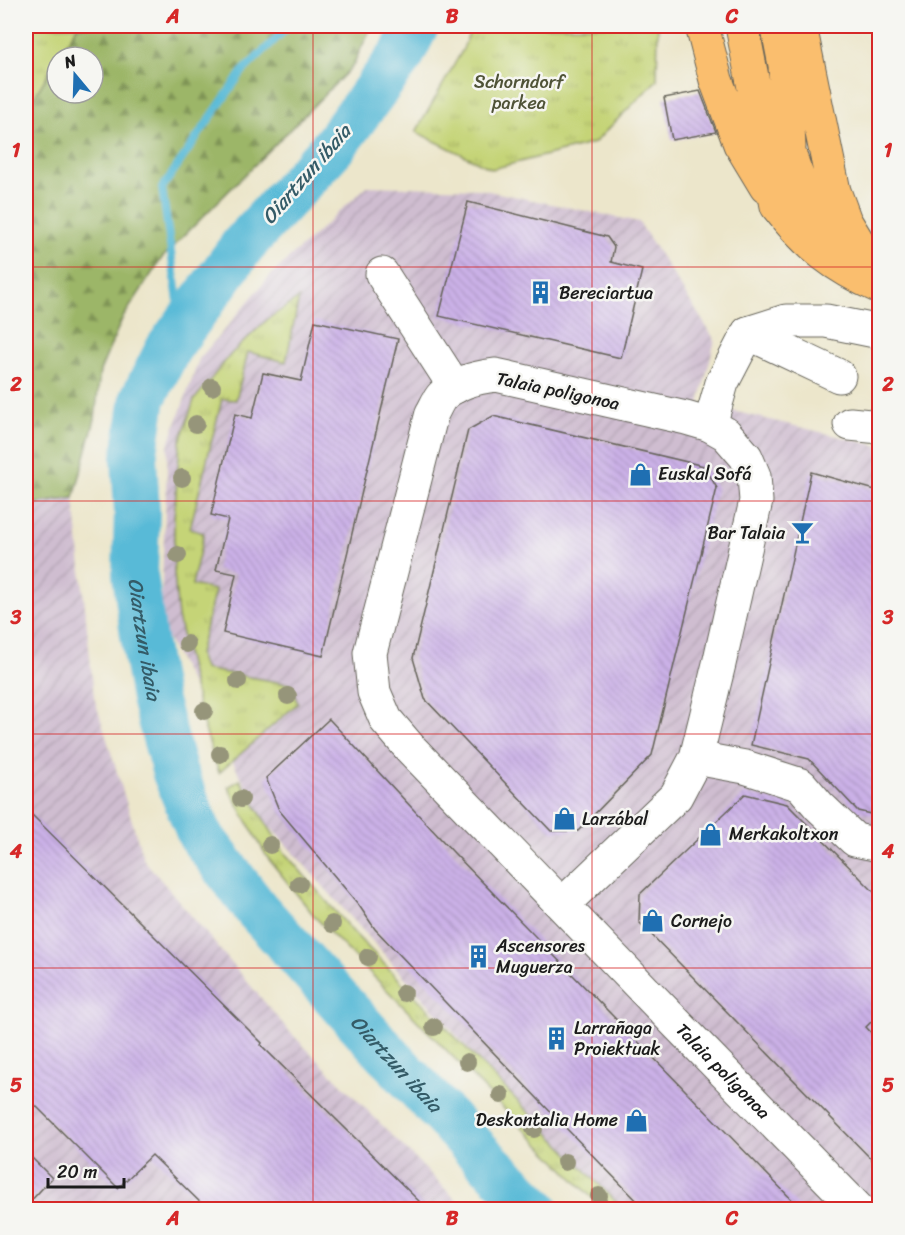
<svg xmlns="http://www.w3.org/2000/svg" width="905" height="1235" font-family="Sriracha,sans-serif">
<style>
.industrial{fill:url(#industrial-furrows)}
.grass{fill:url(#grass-tufts);stroke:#70784a;stroke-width:1.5}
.forest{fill:url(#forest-firs);stroke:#5c6942;stroke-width:1.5}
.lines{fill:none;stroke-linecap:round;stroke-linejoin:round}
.stream{stroke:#58bad7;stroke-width:8}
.river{stroke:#58bad7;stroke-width:46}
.building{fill:url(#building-back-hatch)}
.minor-casing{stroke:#656359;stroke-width:35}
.highway-casing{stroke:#656359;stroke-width:35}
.minor{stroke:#fff;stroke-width:33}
.highway{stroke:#fabe6e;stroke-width:33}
.tree{fill:#96957a}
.grid{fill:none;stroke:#d62828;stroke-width:1.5;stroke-opacity:0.55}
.labels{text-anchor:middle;stroke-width:5;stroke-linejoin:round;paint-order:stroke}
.park-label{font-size:18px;fill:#4f5337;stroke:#f6f6f2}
.poi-label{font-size:18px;fill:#1c1c1c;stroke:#f6f6f2;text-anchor:start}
.street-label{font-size:18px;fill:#1c1c1c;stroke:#f6f6f2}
.water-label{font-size:20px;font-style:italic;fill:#345b67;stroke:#f6f6f2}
.neatline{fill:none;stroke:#d62828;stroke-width:2}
.grid-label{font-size:20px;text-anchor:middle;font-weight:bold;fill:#d62828}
</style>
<defs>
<pattern id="industrial-furrows" width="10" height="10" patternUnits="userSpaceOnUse" patternTransform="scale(1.5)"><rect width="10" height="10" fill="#cfbdd0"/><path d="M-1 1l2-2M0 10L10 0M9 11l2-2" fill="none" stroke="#b1a2b2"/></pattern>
<pattern id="grass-tufts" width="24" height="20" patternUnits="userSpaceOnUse" patternTransform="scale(1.5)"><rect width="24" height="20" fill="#c5d477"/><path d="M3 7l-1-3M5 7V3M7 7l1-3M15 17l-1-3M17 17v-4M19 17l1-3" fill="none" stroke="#a9b566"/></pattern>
<pattern id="forest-firs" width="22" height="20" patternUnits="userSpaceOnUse" patternTransform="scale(1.5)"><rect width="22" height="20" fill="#9cb668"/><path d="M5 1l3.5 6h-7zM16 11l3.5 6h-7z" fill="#7e9355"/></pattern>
<pattern id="building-back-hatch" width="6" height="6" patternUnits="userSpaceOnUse" patternTransform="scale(1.5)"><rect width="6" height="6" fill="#cbb1e7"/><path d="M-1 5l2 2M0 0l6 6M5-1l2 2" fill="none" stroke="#ae98c6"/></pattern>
</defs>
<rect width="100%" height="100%" fill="#f6f6f2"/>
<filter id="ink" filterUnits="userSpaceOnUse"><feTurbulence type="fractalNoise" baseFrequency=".0167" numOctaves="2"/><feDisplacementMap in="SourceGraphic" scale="12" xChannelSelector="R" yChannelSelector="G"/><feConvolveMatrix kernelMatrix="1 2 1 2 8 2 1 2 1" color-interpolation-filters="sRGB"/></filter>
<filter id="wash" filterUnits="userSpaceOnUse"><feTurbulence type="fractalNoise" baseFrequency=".008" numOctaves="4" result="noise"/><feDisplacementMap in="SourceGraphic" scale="24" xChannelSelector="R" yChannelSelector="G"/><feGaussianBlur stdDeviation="1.35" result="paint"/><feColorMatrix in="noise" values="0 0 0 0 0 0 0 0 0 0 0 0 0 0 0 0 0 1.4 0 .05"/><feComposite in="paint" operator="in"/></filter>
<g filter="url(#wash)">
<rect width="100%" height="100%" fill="#ece6cb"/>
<path class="industrial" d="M367 186 479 189 639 222 715 340 699 403 879 446V1209H612L263 819 160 625 168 446 199 359 270 276Z
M74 498 94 697 144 860 290 1032 465 1209 26 1210V505Z"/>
<path class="grass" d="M26 26H78L58 57H57V59L26 111Z
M472 26H658L657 80 594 143 492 169 416 132 463 49Z
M299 298 286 362 248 352 236 400 222 399 190 529 204 533 192 585 215 590 199 654 204 669 289 684 298 703 219 773 201 717 178 617 174 573V518L180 442 194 400 231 354 268 319Z
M240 780 284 852 354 933 623 1209H603L316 918 267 857 228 787Z"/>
<path class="forest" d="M78 26H372L352 67 162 258 122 319 100 371 95 419 74 498 26 505V507V111L57 59V93H93V57H58Z"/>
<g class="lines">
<path class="stream" d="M182 330 162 188 242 72 289 26"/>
<path class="river" id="s1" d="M416 26 402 54 333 147 243 245 168 349 143 398 134 458 137 512 135 574 143 635 154 698 175 773 200 835 257 910 387 1054 481 1155 537 1210"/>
</g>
<g id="blocks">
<path class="building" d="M700 91 716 132 672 140 664 98Z
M468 202 607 237 614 247 611 262 642 270 621 358 439 316Z
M315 321 398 339 323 656 223 633 236 574 216 570 228 519 211 515 235 414 252 418 263 373 301 381Z
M493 416 704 466 717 488 652 755 578 831H551L425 699 413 658 468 430Z
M811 472 879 491V816L858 811 809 759 751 745Z
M329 719 454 853 801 1209H645L563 1125 375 929 358 904 279 810 266 778Z
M745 794 787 804 879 897V1014L866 1027 879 1041V1167L639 922 640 894Z
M26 809 262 1043 261 1045 427 1209H207L152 1155 118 1188 26 1096Z
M26 1152 52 1178 26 1206Z"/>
</g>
</g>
<g filter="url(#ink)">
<use href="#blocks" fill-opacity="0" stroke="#656359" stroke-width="1.5"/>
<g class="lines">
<defs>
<g id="minor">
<path d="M382 274 455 387"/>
<path d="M748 333 839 376"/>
<path d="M850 424 880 427"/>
<path d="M710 425 722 383 748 333 786 321H826L880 332"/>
<path d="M696 758 745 767 801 785 819 806 855 840 880 845"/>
<path id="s2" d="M562 905 676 796 696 758 719 664 756 501 754 476 746 457 726 434 710 425 686 418 496 375C478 377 456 382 442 396 438 400 435 408 432 413L370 653 374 692 386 720 410 748 676 1023 859 1210"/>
</g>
<path id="highway" d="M702 26 716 80 740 144 766 187
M742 26 777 206C807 245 834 267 880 287
M800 26 834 191 845 221 856 239
M778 29 785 65 789 147
M781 124C793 170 803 206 844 237 855 245 868 252 880 260"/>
</defs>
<use href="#minor" class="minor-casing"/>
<use href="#highway" class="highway-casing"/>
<use href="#minor" class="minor"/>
<use href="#highway" class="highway"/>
</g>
<g class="tree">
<circle cx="212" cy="387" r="9"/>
<circle cx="196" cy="424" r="9"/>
<circle cx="182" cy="478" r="9"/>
<circle cx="178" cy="555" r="9"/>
<circle cx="187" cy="644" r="9"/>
<circle cx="238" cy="681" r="9"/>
<circle cx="288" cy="696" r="9"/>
<circle cx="204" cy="711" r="9"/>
<circle cx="220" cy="754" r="9"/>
<circle cx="241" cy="799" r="9"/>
<circle cx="270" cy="845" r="9"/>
<circle cx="299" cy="884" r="9"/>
<circle cx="332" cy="924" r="9"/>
<circle cx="368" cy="957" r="9"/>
<circle cx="404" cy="993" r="9"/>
<circle cx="434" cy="1027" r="9"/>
<circle cx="467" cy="1062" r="9"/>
<circle cx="501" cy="1095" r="9"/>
<circle cx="534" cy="1129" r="9"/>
<circle cx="565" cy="1162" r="9"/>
<circle cx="599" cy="1196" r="9"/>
</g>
</g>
<path class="grid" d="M313 26V1210M592 26V1210M26 267H880M26 501H880M26 734H880M26 968H880"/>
<defs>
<symbol id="building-bare" viewBox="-9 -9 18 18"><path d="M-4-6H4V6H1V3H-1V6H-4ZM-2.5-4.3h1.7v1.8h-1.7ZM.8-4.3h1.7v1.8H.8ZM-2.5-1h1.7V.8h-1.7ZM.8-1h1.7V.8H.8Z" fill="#1f6fb2" stroke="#f6f6f2" stroke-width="2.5" paint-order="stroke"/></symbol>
<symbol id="shop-bare" viewBox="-9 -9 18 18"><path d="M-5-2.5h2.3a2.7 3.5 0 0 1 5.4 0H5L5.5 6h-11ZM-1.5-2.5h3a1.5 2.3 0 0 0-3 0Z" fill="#1f6fb2" stroke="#f6f6f2" stroke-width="2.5" paint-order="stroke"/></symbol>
<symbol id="bar-bare" viewBox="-9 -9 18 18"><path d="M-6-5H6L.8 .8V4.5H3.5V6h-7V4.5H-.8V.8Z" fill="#1f6fb2" stroke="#f6f6f2" stroke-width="2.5" paint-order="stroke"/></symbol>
</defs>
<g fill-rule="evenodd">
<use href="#building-bare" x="524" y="276" width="33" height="33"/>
<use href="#shop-bare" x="624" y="458" width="33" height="33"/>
<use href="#bar-bare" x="786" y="516" width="33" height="33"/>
<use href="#shop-bare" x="548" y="802" width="33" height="33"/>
<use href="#shop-bare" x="694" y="818" width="33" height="33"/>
<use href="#shop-bare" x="636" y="904" width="33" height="33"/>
<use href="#building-bare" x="462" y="940" width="33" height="33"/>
<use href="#building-bare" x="540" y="1022" width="33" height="33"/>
<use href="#shop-bare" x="620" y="1104" width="33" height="33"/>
</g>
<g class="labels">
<g class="park-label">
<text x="519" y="88">Schorndorf<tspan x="519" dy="21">parkea</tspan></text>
</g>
<g class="poi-label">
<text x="559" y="299">Bereciartua</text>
<text x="658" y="480">Euskal Sofá</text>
<text x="785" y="539" text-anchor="end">Bar Talaia</text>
<text x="582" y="825">Larzábal</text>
<text x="729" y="840">Merkakoltxon</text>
<text x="671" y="927">Cornejo</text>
<text x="496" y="952">Ascensores<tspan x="496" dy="21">Muguerza</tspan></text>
<text x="574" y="1034">Larrañaga<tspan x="574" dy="21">Proiektuak</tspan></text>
<text x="618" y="1126" text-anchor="end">Deskontalia Home</text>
</g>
<g class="street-label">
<text transform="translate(558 391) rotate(12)" y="6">Talaia poligonoa</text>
<text dy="6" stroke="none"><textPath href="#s2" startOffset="1662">Talaia poligonoa</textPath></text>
</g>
<g class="water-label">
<text transform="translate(306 174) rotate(-49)" y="7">Oiartzun ibaia</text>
<text dy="7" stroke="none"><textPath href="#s1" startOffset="706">Oiartzun ibaia</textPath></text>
<text dy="7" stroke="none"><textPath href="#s1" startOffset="1212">Oiartzun ibaia</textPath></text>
</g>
</g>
<rect width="905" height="1235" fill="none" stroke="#f6f6f2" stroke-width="66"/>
<g transform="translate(75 75) rotate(341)"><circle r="28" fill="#f6f6f2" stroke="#9f9f9c" stroke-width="1.5"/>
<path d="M0-4.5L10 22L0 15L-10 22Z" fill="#1f6fb2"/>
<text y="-9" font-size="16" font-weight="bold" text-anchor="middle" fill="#1c1c1c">N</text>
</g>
<path d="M48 1178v9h76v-9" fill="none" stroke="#1c1c1c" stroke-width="3"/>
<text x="57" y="1178" font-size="18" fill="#1c1c1c" stroke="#f6f6f2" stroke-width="4.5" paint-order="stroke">20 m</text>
<rect x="33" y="33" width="839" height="1169" class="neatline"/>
<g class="grid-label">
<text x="173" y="23">A</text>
<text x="452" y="23">B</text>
<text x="732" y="23">C</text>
<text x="16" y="157">1</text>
<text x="888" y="157">1</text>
<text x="16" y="391">2</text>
<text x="888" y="391">2</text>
<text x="16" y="624">3</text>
<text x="888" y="624">3</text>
<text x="16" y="858">4</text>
<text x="888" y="858">4</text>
<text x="16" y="1092">5</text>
<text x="888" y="1092">5</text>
<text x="173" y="1225">A</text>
<text x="452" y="1225">B</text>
<text x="732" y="1225">C</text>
</g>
</svg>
